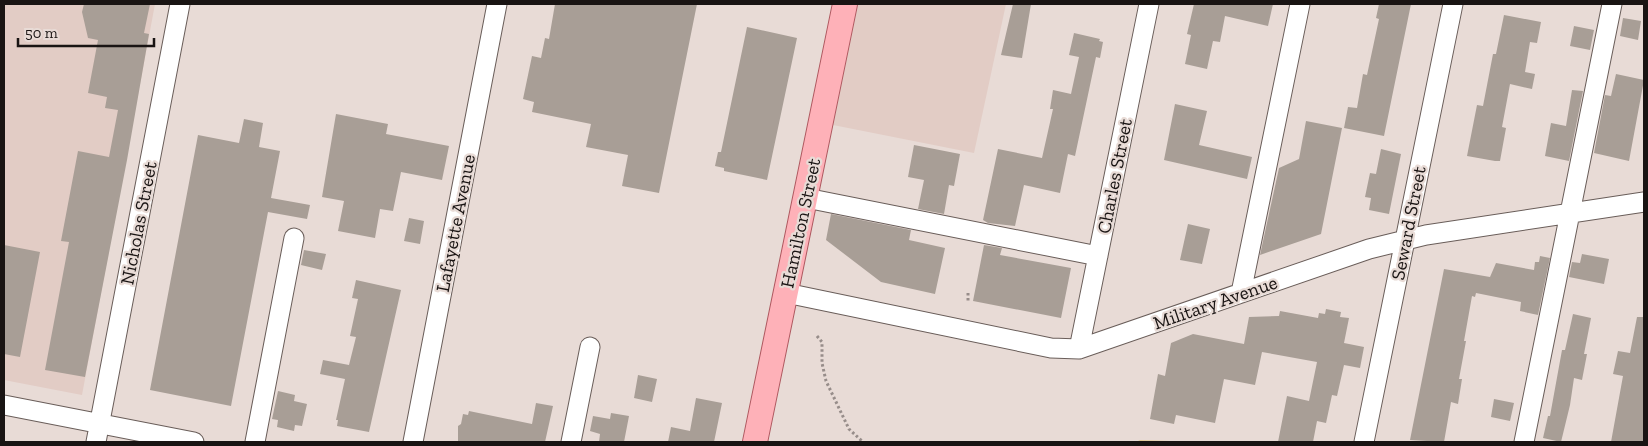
<svg xmlns="http://www.w3.org/2000/svg" width="1648" height="446" font-family="'Zilla Slab',serif">
<style>
.built{fill:#e2ccc5}
.green{fill:#e2ca96}
.building{fill:#a89e96}
.lines{fill:none;stroke-linecap:round;stroke-linejoin:round}
.minor-casing{stroke:#695d59;stroke-width:21}
.major-casing{stroke:#ae585f;stroke-width:26}
.path{stroke:#978d8a;stroke-width:3;stroke-dasharray:2.5 2.5;stroke-linecap:butt}
.minor{stroke:#fff;stroke-width:19}
.major{stroke:#feb1b8;stroke-width:24}
.labels{text-anchor:middle;stroke-width:4.5;stroke-linejoin:round;paint-order:stroke}
.street-label{font-size:19px;fill:#191413;stroke:#e8dbd6}
</style>
<rect width="100%" height="100%" fill="#e8dbd6"/>
<path class="built" d="M4 4H155L82 395 4 380Z
M858 4H1006L974 153 833 125Z"/>
<path class="green" d="M1140 440 1201 442H1136Z"/>
<path class="building" d="M84 4H150L144 33 149 34 127 160 85 377 45 370 69 242 61 241 78 151 109 157 118 110 105 108 107 97 88 93 98 40 88 38 82 12Z
M555 4H697L659 193 622 186 628 155 586 147 591 124 532 112 534 102 523 99 532 56 541 58 545 38 549 39Z
M1013 4H1031L1022 58 1001 55Z
M1194 4H1273L1268 26 1225 16 1220 42 1213 41 1207 69 1185 64 1191 35 1187 34Z
M1379 4H1411L1384 136 1344 128 1348 107 1357 108 1363 74 1367 75 1379 19 1376 18Z
M1504 15 1541 22 1537 43 1530 42 1525 72 1535 74 1532 89 1510 84 1502 127 1506 128 1500 161H1495L1467 156 1477 105 1483 106 1493 54H1496Z
M1623 18 1641 21 1638 40 1620 36Z
M1574 26 1594 30 1590 50 1570 46Z
M747 27 797 38 767 180 724 171V168L715 166 718 152H721Z
M1074 33 1100 39 1099 41 1103 42 1100 58 1096 57 1075 156 1068 154 1060 193 1024 185 1015 226 988 223 983 220 998 149 1042 158 1053 109H1050L1053 90 1071 94 1079 57 1069 55Z
M1616 74 1644 80 1629 161 1594 153 1605 95 1611 96Z
M1572 90 1583 91 1569 161 1545 156 1551 123 1566 126Z
M1175 104 1207 111 1199 145 1252 157 1247 179 1164 160Z
M336 114 388 124 386 134 449 146 442 180 401 172 393 211 380 209 375 238 338 231 344 201 322 197Z
M244 119 263 123 259 147 280 151 271 198 310 205 307 219 268 212 231 406 150 390 198 135 239 143Z
M1306 121 1342 128 1321 234 1260 255 1279 168 1299 159Z
M914 145 960 154 954 186 949 185 944 214 918 209 924 180 908 177Z
M1381 149 1401 154 1389 214 1369 210 1371 198 1365 197 1370 173 1376 174Z
M831 214 911 230 909 240 945 248 935 294 881 282 826 240Z
M409 218 424 221 420 244 404 241Z
M1188 224 1210 229 1202 264 1180 260Z
M4 245 40 252 20 357 4 354Z
M984 245 1002 248 1000 255 1071 268 1061 318 973 301Z
M304 250 326 254 322 270 301 265Z
M1582 254 1609 259 1604 284 1569 277 1572 262 1580 263Z
M1540 256 1550 258 1538 315 1520 311 1521 302 1476 293 1475 297 1472 296 1464 341H1466L1459 379H1462L1458 404 1451 402 1444 442 1410 440 1444 269 1490 277 1496 263 1534 270 1535 262H1539Z
M356 280 401 290 369 432 337 426 338 420H336L345 379 320 374 323 360 349 365 356 337 350 336 358 299 352 298Z
M1326 309 1341 312 1340 317 1349 318 1344 343 1364 347 1360 368 1344 365 1337 396 1332 395 1326 423 1317 421 1313 442H1278L1287 396 1309 401 1317 362 1262 352 1255 385 1224 379 1215 423 1176 415 1174 424 1150 419 1158 374 1165 376 1171 343 1193 334 1244 344 1249 317 1279 316 1280 311 1318 318 1319 313 1325 314Z
M1573 314 1591 318 1584 354H1587L1582 380 1574 378 1570 405 1561 442 1543 438 1548 416H1550L1562 350H1565Z
M1637 317H1644V442H1611L1623 376 1613 374 1618 351 1630 353Z
M638 375 657 379 652 402 634 398Z
M278 391 295 395 294 401 307 404 302 426 295 425 294 431 277 427 278 420 272 419Z
M696 398 722 403 714 442H668L671 427 690 431Z
M1494 399 1514 403 1510 421 1491 417Z
M536 403 553 406 545 442H458V426L461 424 463 414 468 415 469 411 532 424Z
M611 413 629 416 624 442H599L600 434 590 431 593 416 610 419Z"/>
<g class="lines">
<defs>
<path id="minor" d="M806 198 1098 256
M786 293 1051 348 1079 349 1369 249 1426 235 1644 202
M1241 293 1300 4
M1079 349 1149 4
M4 405 194 442
M96 442 180 4
M255 442 294 238
M413 442 497 4
M571 442 590 347
M1364 442 1453 4
M1524 442 1612 4"/>
<path id="major" d="M755 442 845 4"/>
</defs>
<use href="#minor" class="minor-casing"/>
<use href="#major" class="major-casing"/>
<path class="path" d="M968 293V302
M817 336 822 342V363L826 381 849 429 863 442"/>
<use href="#minor" class="minor"/>
<use href="#major" class="major"/>
</g>
<g class="labels">
<g class="street-label">
<text transform="translate(1114 176) rotate(-79)" y="7">Charles Street</text>
<text transform="translate(138 223) rotate(-79)" y="7">Nicholas Street</text>
<text transform="translate(455 223) rotate(-79)" y="7">Lafayette Avenue</text>
<text transform="translate(800 223) rotate(-78)" y="7">Hamilton Street</text>
<text transform="translate(1408 223) rotate(-79)" y="7">Seward Street</text>
<text transform="translate(1215 302) rotate(-19)" y="7">Military Avenue</text>
</g>
</g>
<rect width="1648" height="446" fill="none" stroke="#191413" stroke-width="10"/>
<path d="M18 38v8h136v-8" fill="none" stroke="#191413" stroke-width="2.5"/>
<text x="25" y="38" font-size="15" fill="#191413" stroke="#e8dbd6" stroke-width="4" paint-order="stroke">50 m</text>
</svg>
